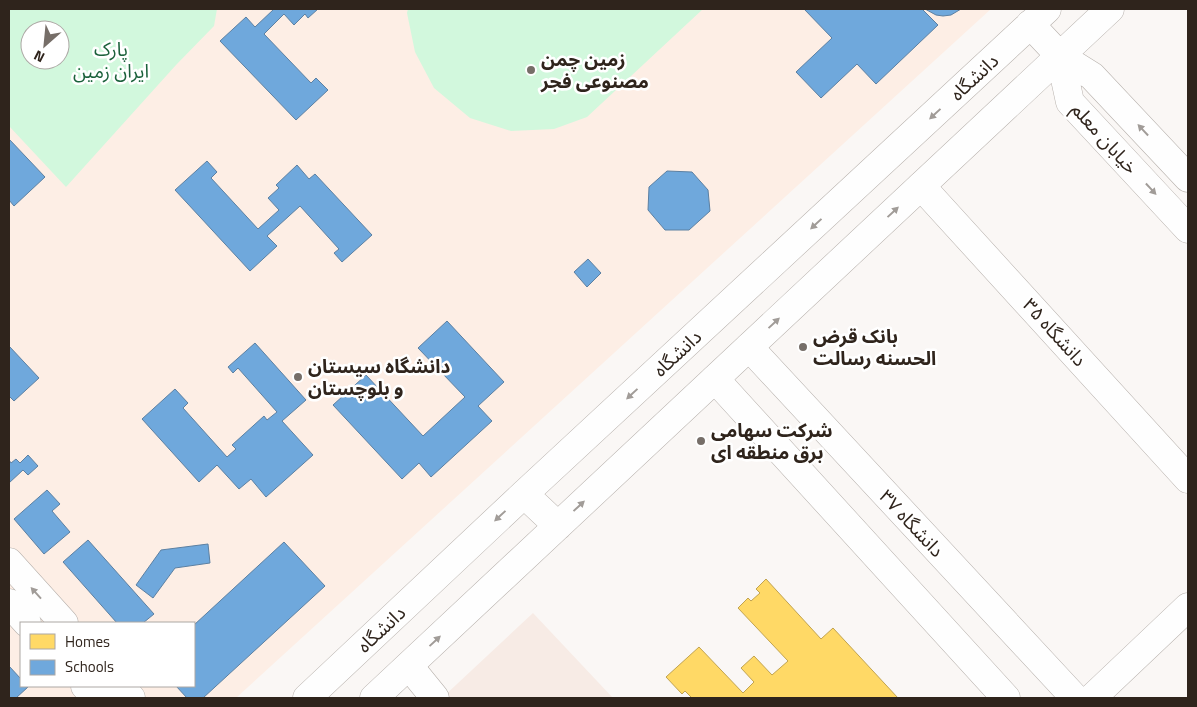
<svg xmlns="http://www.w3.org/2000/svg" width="1197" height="707" font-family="'Titillium Web','Noto Sans Arabic',sans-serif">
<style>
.commercial{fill:#f7ebe5}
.built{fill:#fdeee5;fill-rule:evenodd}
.green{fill:#d2f8dd;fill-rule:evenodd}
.homes{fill:#ffd966;stroke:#c1a350}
.schools{fill:#6fa8dc;stroke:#5c80a2}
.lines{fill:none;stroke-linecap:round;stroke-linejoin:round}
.minor-casing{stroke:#b6b0ab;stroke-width:29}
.major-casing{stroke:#b6b0ab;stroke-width:29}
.minor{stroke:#fefefe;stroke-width:28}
.major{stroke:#fefefe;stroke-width:28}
.oneway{fill:#a19c98}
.poi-dot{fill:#766e68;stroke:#fff;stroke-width:2}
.labels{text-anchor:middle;stroke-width:5;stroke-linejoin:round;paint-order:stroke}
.park-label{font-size:19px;fill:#1b613b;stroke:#fff}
.poi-label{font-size:19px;font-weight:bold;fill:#2f241c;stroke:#fff;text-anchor:start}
.street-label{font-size:19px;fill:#2f241c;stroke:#fff}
</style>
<rect width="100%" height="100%" fill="#faf7f5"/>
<path class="commercial" d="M533 613 613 698H442Z"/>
<path class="built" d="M9 9H991L236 698H9ZM30 30H60V60H30ZM21 623H194V686H21Z"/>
<path class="green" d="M9 9H217L214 26 176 65 66 187 9 126ZM30 30H60V60H30Z
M408 9H703L587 117 554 129 511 131 470 118 434 88 415 52 407 13Z"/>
<path class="homes" d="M766 579 821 639 833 628 898 698H692L685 691 682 694 666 677 699 647 743 693 754 682 741 668 754 656 772 675 788 661 738 608 748 598 751 601 760 593 756 589Z"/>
<path class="schools" d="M274 9H318L308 18 305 14 294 25 284 14 264 34 311 83 316 78 328 90 296 120 220 41 246 17 255 27Z
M804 9H922L938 25 876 84 857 64 821 98 796 72 832 38Z
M925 9H961L951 15 943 16 936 15Z
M9 139 45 177 14 206 9 200Z
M207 161 217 172 211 178 258 229 279 210 268 198 279 188 276 185 297 165 309 179 315 174 372 235 342 262 334 253 339 249 300 206 267 236 277 246 250 271 175 190Z
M667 171 692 172 708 190 710 211 689 230H665L648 210 649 187Z
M588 259 601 273 587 287 574 272Z
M447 321 504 382 478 406 492 421 431 477 419 463 402 479 333 405 366 375 423 436 465 397 418 348Z
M255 343 306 400 282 421 313 455 266 497 251 479 239 489 217 465 199 482 142 419 175 389 188 403 183 408 227 457 236 449 232 445 264 416 267 420 277 412 238 368 233 373 228 367Z
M9 346 39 378 14 401 9 396Z
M28 455 38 466 28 475 23 470 9 483V460L11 463 16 459 20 463Z
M47 490 60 504 52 511 70 532 44 554 14 519Z
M88 540 154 614 143 623H117L63 562Z
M284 542 325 586 203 698H187L176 686H194V625Z
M208 544 210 563 175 568 153 598 136 585 161 550Z
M9 666 21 679V686L28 687 16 698H9Z"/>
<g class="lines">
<defs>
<path id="minor" d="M921 186 1188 479
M749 347 1075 698
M715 379 1006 698
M9 562 64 623
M9 603 27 623
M409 666 435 698
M85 686 97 698
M120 686 131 698
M1092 698 1188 607"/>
<path id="major" d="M1030 24 1060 56 1092 76 1188 178
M1060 56 1070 102 1188 229
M524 494 558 526
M307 698 524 494 1047 9
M374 698 1110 9"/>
</defs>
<use href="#minor" class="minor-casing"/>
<use href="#major" class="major-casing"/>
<use href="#minor" class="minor"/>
<use href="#major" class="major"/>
</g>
<defs><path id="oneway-solid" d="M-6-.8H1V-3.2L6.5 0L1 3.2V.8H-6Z" transform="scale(1.25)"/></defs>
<g class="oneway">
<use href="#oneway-solid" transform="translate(935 114) rotate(137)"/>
<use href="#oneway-solid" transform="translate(1143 130) rotate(-133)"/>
<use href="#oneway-solid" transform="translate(1151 189) rotate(47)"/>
<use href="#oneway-solid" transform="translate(893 212) rotate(-43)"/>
<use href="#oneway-solid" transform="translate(816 224) rotate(137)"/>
<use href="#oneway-solid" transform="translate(774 323) rotate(-43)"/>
<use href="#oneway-solid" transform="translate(632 394) rotate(137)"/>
<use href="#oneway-solid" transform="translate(579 506) rotate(-43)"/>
<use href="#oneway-solid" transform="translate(500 516) rotate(137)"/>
<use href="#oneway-solid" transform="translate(36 593) rotate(-132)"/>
<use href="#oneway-solid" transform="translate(435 641) rotate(-43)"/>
</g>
<g class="poi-dot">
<circle cx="531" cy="70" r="5"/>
<circle cx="803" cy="347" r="5"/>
<circle cx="298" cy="377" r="5"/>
<circle cx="701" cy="441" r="5"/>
</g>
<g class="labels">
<g class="park-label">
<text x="111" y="56">پارک<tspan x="111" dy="22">ایران زمین</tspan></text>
</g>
<g class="poi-label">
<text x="541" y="66">زمین چمن<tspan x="541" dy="22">مصنوعی فجر</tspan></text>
<text x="813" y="343">بانک قرض<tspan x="813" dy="22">الحسنه رسالت</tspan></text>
<text x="308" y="373">دانشگاه سیستان<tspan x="308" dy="22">و بلوچستان</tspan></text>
<text x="711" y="437">شرکت سهامی<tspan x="711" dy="22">برق منطقه ای</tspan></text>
</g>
<g class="street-label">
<text transform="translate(974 77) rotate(-43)" y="7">دانشگاه</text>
<text transform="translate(1105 138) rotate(48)" y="7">خیابان معلم</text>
<text transform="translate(1055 332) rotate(48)" y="7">دانشگاه ۳۵</text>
<text transform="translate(677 353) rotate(-43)" y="7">دانشگاه</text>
<text transform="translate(912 523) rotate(47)" y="7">دانشگاه ۳۷</text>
<text transform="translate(381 629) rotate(-43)" y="7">دانشگاه</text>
</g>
</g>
<rect width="1197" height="707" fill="none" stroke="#2f241c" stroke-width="20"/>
<rect x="20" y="622" width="175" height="65" fill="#ffffff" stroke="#aca7a4"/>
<rect x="30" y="634" width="25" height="15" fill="#ffd966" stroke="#aca7a4"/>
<text x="65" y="647" font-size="15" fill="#2f241c">Homes</text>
<rect x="30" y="660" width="25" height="15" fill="#6fa8dc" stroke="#aca7a4"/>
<text x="65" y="672" font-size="15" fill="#2f241c">Schools</text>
<g transform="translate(45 45) rotate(207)"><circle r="24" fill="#ffffff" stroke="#aca7a4"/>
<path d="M0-4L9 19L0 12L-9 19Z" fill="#766e68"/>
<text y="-8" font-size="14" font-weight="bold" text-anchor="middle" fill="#2f241c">N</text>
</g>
</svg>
